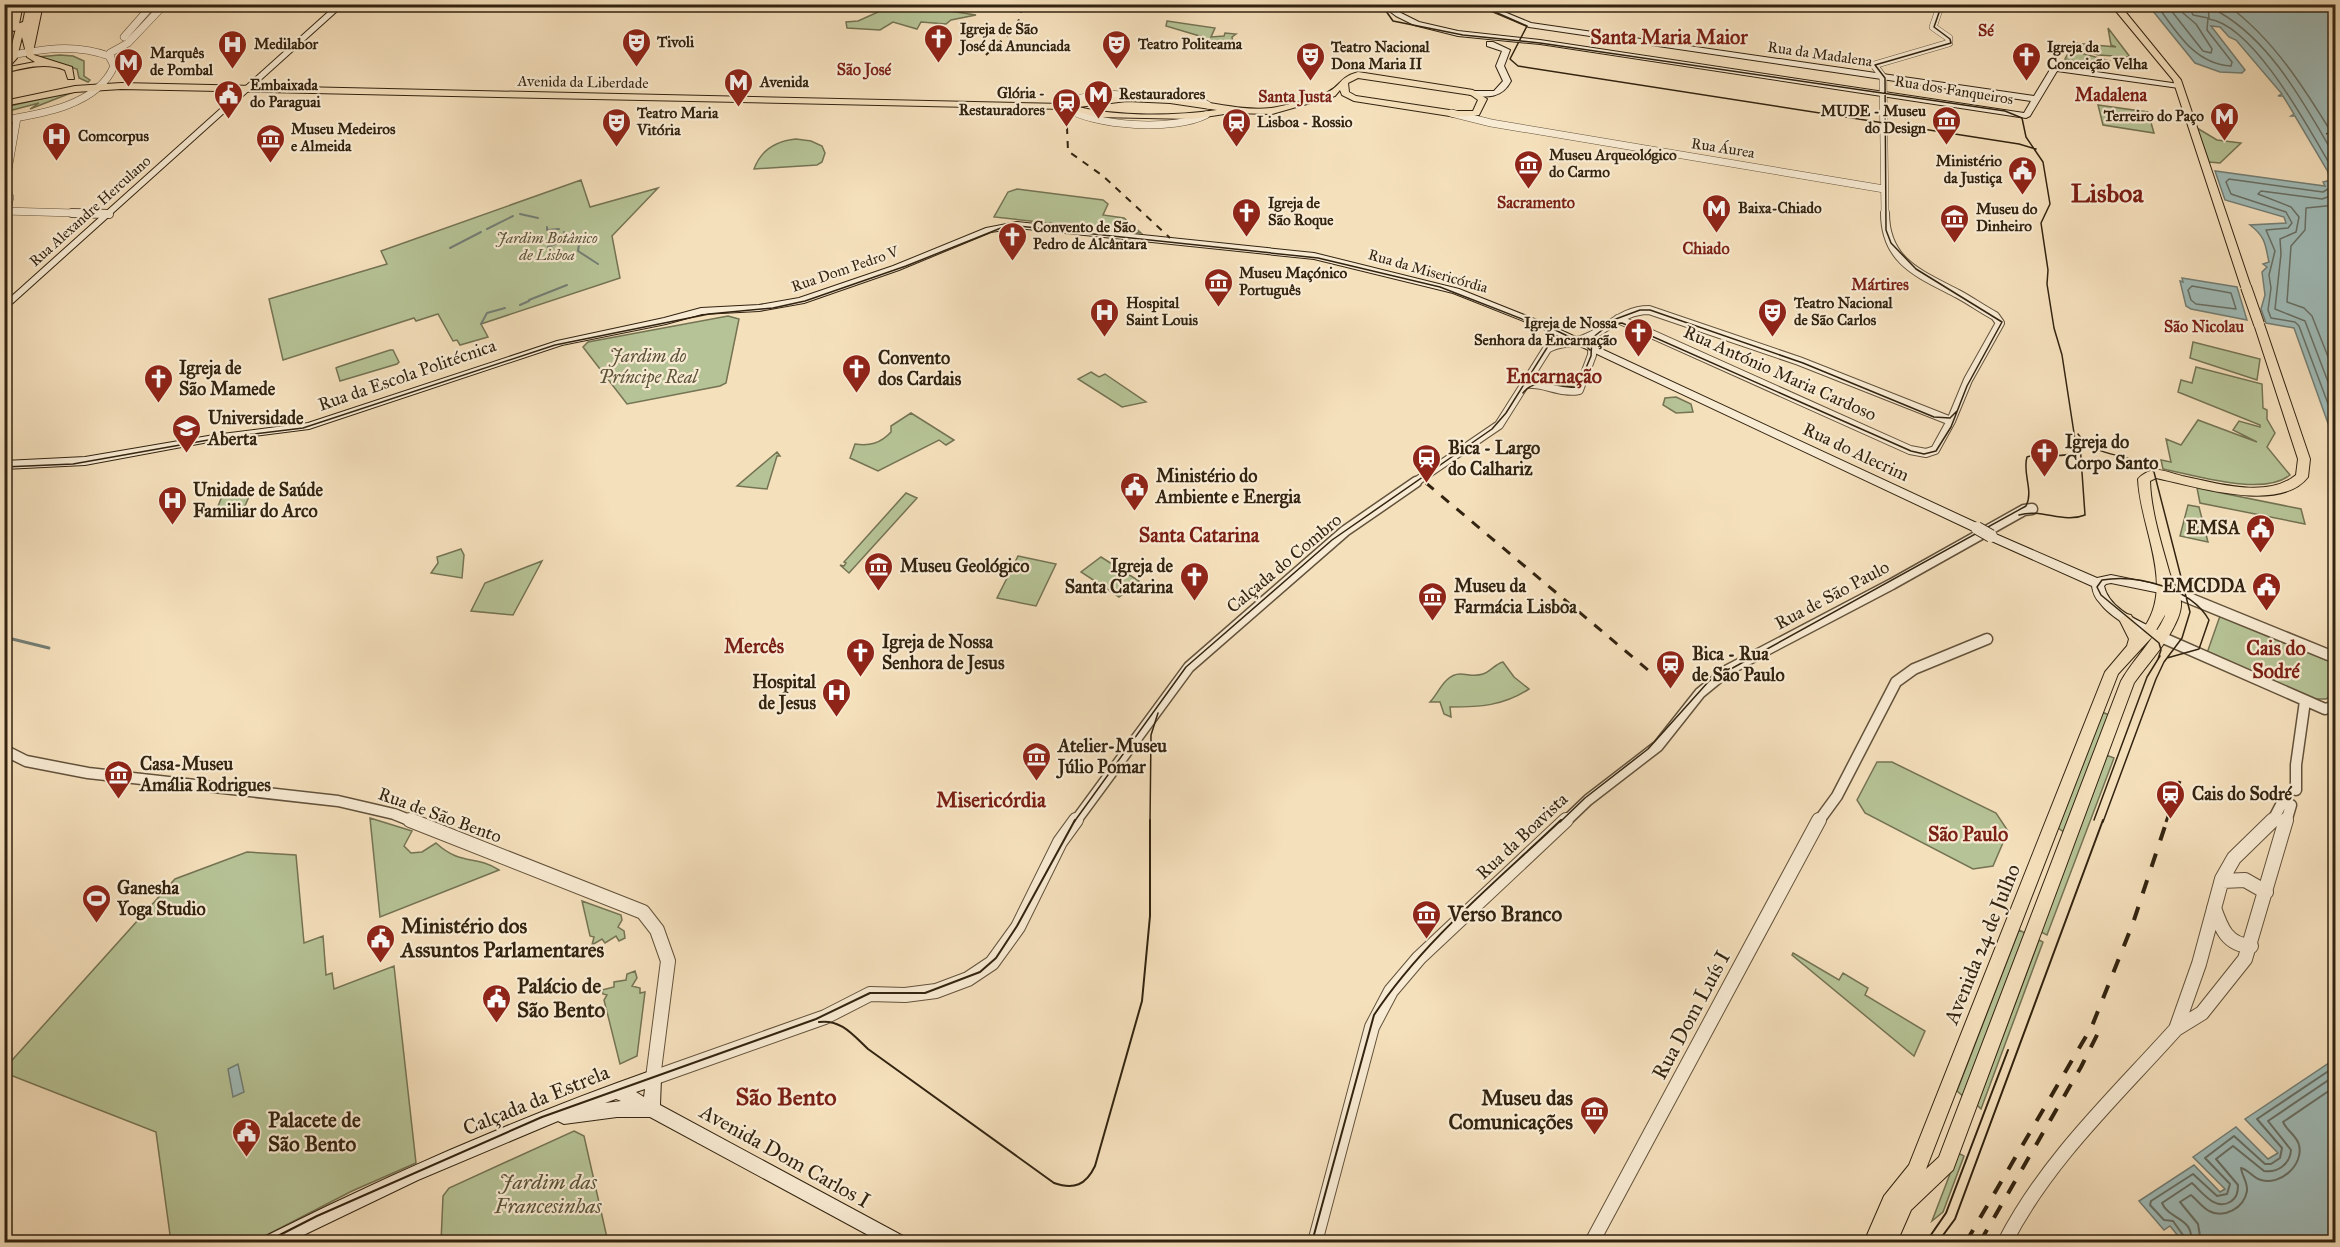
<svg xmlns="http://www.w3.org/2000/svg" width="2340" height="1247" font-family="'IM FELL Great Primer',serif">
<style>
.green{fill:#b6c396;stroke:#747353;stroke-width:1.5}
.water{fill:#9fbbb8;stroke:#737e75;stroke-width:1.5}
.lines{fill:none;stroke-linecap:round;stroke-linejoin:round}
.shore-far1{stroke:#686f64;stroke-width:1.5}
.shore{stroke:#686f64;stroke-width:2}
.stream-far1{stroke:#737e75;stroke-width:2}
.stream{stroke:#737e75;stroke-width:3}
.ferry{stroke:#535142;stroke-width:1.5;stroke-dasharray:4.5 4;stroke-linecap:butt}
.tertiary-tunnel{stroke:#ceba9a;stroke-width:10;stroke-dasharray:10 5;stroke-linecap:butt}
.trunk-tunnel{stroke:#ceba9a;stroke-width:9;stroke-dasharray:9 4.5;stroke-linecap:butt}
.tertiary-far3-casing{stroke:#63523b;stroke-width:8}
.tertiary-far2-casing{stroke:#63523b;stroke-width:10}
.tertiary-far1-casing{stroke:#63523b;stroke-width:13}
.tertiary-casing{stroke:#63523b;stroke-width:16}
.secondary-casing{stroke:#322310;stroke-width:2}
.primary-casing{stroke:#322310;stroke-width:2}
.trunk-casing{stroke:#322310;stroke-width:2}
.tertiary-far3{stroke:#f8ebd3;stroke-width:7}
.tertiary-far2{stroke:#f8ebd3;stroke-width:8}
.tertiary-far1{stroke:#f8ebd3;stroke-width:10}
.tertiary{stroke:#f8ebd3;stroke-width:14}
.secondary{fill:#f8ebd3;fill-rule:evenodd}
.primary{fill:#f5e0bc;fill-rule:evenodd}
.trunk{fill:#f5e0bc;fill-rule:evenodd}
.tram-far1{stroke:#322310;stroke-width:1.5}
.tram{stroke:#322310;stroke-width:2}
.rail-far2{stroke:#322310;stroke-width:2;stroke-dasharray:7 7;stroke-linecap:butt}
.rail-far1{stroke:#322310;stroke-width:3;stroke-dasharray:10 10;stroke-linecap:butt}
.rail{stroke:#322310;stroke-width:4;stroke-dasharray:14 14;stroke-linecap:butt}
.secondary-bridge-casing{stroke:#322310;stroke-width:14;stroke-linecap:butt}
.primary-bridge-casing{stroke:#322310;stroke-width:12;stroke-linecap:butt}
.secondary-bridge{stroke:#f8ebd3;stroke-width:12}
.primary-bridge{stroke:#f5e0bc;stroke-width:10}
.labels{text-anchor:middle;stroke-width:4.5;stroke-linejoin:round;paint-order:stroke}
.far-poi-label{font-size:15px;font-weight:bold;fill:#322310;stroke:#f8ebd3;text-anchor:start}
.far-street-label{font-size:15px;fill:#322310;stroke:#f8ebd3}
.far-park-label{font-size:15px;font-style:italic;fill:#5a5338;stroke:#f8ebd3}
.far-neighbourhood-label{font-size:16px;font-weight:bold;fill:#7a1f14;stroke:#f8ebd3}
.far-quarter-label{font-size:18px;font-weight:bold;fill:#7a1f14;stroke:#f8ebd3}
.park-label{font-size:18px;font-style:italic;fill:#5a5338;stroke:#f8ebd3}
.poi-label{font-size:18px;font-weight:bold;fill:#322310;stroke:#f8ebd3;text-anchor:start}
.street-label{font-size:18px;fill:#322310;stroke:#f8ebd3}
.far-district-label{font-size:20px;font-weight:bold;fill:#7a1f14;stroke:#f8ebd3}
.neighbourhood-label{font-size:20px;font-weight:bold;fill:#7a1f14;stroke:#f8ebd3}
.quarter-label{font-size:21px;font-weight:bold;fill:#7a1f14;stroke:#f8ebd3}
.near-poi-label{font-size:21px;font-weight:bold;fill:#322310;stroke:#f8ebd3;text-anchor:start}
.near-street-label{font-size:21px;fill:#322310;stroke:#f8ebd3}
.near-park-label{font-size:21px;font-style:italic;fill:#5a5338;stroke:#f8ebd3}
.near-neighbourhood-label{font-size:24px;font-weight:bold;fill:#7a1f14;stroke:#f8ebd3}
.far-town-label{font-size:26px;font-weight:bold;fill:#7a1f14;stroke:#f8ebd3}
</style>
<rect width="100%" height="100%" fill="#f5e0bc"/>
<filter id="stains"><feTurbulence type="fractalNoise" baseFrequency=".00333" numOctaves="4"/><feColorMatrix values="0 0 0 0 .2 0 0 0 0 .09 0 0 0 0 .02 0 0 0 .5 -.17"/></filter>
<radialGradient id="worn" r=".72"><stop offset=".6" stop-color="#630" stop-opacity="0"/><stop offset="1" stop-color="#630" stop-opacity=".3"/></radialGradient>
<path class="green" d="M879 5H896L919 11 922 5H939L936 9 976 15 951 20 946 24 921 22 917 29 893 22 880 30 847 28 846 22 858 21 887 8Z
M1167 21 1215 28 1211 37 1224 36 1225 33 1236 34 1232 37 1233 42 1199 44 1203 37 1166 26Z
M2108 28 2130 57 2098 55 2073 46 2074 43 2116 47 2111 45Z
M2070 50 2110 61V68L2065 59Z
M60 55 73 56 84 61V76L90 80 88 82 79 78 77 69 36 57Z
M76 91 30 109 39 103 5 112V107Z
M2098 105 2148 112 2154 133 2103 125Z
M2197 128 2217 140 2241 143 2220 163 2209 162Z
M796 139 811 141 822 146 825 153 822 162 817 165 754 169C761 150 775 141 796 139Z
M581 180 590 207 658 188 612 236 620 278 481 324 488 337 460 345 457 340 453 341 438 314 416 321 414 318 283 360 269 299 387 264 381 251Z
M1017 189 1103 200 1108 204 1103 215 1124 218 1141 233 994 217 1008 192Z
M728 316 739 319 726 383 720 386 627 404 583 347 588 342Z
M2193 342 2260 359 2257 380 2190 358Z
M390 350H393L399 362 397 364 340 381 336 368 338 367Z
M2196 367 2262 384 2263 408 2267 410V419L2275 433 2267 447 2290 475C2263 497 2195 475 2163 469L2161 460 2171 462 2166 439 2181 445 2198 420 2257 442 2233 430 2239 421 2260 427V425L2178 392 2181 380 2192 383Z
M1091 372 1099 377 1105 374 1146 402 1122 407 1078 379Z
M1676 397 1691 404 1693 412 1676 413 1663 405 1665 398Z
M911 413 954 440 946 445 939 440 878 471 850 458 855 444C869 446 880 444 891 432V426Z
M777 452 780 456H777L767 489 737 486Z
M2197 488 2301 509 2305 524 2200 503Z
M252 490 244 508 216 511 223 494Z
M906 493 917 498 849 573 840 565 844 566 846 563 844 562Z
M2188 505 2199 507 2208 542 2180 536Z
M461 549 464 555 462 578 431 573 438 563 437 557Z
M1018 556 1056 564 1036 606 997 598Z
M1101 557 1139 581V582L1119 597 1081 572Z
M542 561 513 615 471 611 485 583Z
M2220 616 2331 662 2336 668 2331 696 2326 699H2316L2207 653Z
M1503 662 1514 677 1529 689C1503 706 1480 707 1450 707L1451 717 1444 714 1440 702H1430C1438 694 1445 674 1460 674 1468 674 1474 677 1483 674 1490 672 1495 664 1503 662Z
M2102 712 2109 715 2064 832 2058 828Z
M2106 755 2114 758 2047 935 2041 932Z
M1877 762H1892L1996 813 2008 831 1993 866 1973 869 1865 813 1857 800Z
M370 818 412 831 404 846 411 853 422 852 436 843C461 866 476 855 499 870L380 917Z
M247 852 296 855 304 943 323 936 326 975 332 973 334 989 394 966 416 1163 352 1191 253 1242H171L156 1132 5 1073V1068L175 879Z
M582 901 621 915 622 920 618 927 624 931 625 938 619 941 616 936 605 943 602 939 592 945 594 937 590 936Z
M2019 930 2027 934 1964 1097 1957 1091Z
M2039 940 2043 942 1981 1109 1977 1105Z
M1793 953 1839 980 1843 973 1868 988 1865 995 1925 1031 1914 1056 1792 955Z
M635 971 637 978 632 986 640 988V993L645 992 637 1056 620 1064 604 1000 607 995 603 994 602 990 614 987V982L626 980 627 974Z
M574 1131 584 1136 608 1242H441L443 1196 449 1188Z
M1958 1153 1964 1156 1943 1212 1932 1221Z"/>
<path class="water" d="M2148 5H2192L2203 11 2205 10 2200 5H2335V443L2294 328 2266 323 2261 309 2265 295 2262 272 2267 267 2263 264 2269 262C2265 246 2267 238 2250 225L2286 223 2284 217 2225 200 2215 171 2325 186 2323 182 2331 180 2327 170 2295 116H2291L2294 114 2283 96H2278L2282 94 2236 40 2229 37 2220 27 2211 26 2245 70 2242 73 2220 72 2195 63Z
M2182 278 2237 287 2247 320 2191 309 2186 306 2180 281 2183 282Z
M2335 1059V1242H2170L2179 1237 2170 1226 2164 1230 2139 1201 2194 1165 2220 1192 2225 1189 2193 1157 2236 1127 2268 1159 2278 1153 2245 1119Z
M238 1064 244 1092 233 1097 228 1069Z"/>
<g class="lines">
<path class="shore-far1" d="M2156 4C2176 31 2194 64 2231 66L2232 62 2207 30 2208 18 2193 15 2188 4
M2166 4 2203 51 2211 53 2212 49 2196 24 2183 13 2180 4
M2208 4 2209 19C2256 26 2312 135 2336 175
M2217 4 2219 12C2273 43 2305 106 2336 158
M2226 4C2274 39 2305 89 2336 140
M2336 184 2323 192 2229 179 2226 182 2231 194 2286 212 2292 223 2288 228 2266 230 2275 251 2269 275 2271 288 2268 310 2271 318 2295 322 2299 326 2336 425
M2336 194 2322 199 2261 191 2258 194 2291 207 2299 217 2296 232 2280 239 2281 254 2275 309 2305 321 2336 403
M2336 205 2306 208 2305 230 2291 246 2287 302 2304 308 2312 316 2336 377
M2192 286 2231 293 2236 309 2196 304 2191 300 2188 290Z"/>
<path class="shore" d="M2182 1242 2185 1238 2173 1221 2164 1220 2150 1205 2151 1201 2193 1174 2217 1196 2227 1194 2230 1184 2205 1158 2234 1136 2265 1164H2271L2280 1158 2282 1148 2257 1119 2336 1066
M2191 1242C2194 1217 2169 1220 2162 1203L2192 1183C2202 1192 2215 1211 2230 1202 2237 1198 2238 1192 2238 1185L2216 1159 2233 1146 2264 1171C2278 1173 2290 1164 2291 1150L2268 1121 2336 1075
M2201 1242 2198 1224 2180 1202 2191 1195C2197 1200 2202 1207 2209 1211 2224 1219 2244 1208 2247 1191 2248 1183 2242 1176 2241 1168 2249 1170 2253 1178 2261 1180 2280 1186 2304 1165 2299 1145 2297 1136 2287 1131 2283 1122L2336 1086"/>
<path class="stream-far1" d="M520 214 538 218
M547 227V230L559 229
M487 229 513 216
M564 232 579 244 578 251 598 264
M548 247 570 238
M450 248 481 232
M529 300 567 285
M520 305 529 301
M481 324 487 313 505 308"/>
<path class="stream" d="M4 637 49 648"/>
<path class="ferry" d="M2326 134 2336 130"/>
<path class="tertiary-tunnel" d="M2283 801 2287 787"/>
<path class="trunk-tunnel" d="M7 62 14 29"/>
<defs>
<path id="tertiary-far3" d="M124 37 153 4
M4 55 14 4
M4 57C39 49 74 43 109 56L114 66C98 105 41 114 4 120
M111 58 110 53 128 43 165 4
M1451 113 1491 123 1884 189
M1206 115C1175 131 1094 127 1065 107L1074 100 1097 94 1193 97 1208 105
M5 192 10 197 6 214
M4 193 17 118
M4 211 109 214
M1885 214 1883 77 1874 65 1949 43V38L1933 27 1941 4"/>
<path id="tertiary-far2" d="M72 213 109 214
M4 221 6 213
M1618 319 1910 450 1926 453 1935 450 1951 421 1968 380 2000 323 1995 316C1982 309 1971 301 1958 294 1920 274 1885 262 1885 213
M1526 384C1544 382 1561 394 1579 390L1592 355 1593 338
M1414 483 1499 425 1547 349C1558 341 1571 344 1584 339 1607 330 1622 310 1649 310L1799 361 1951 421"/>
<path id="tertiary-far1" d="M2174 592 2336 658
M2161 637 2325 709 2336 706
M4 750 26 761 88 773 338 801 394 814 414 822
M2296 790V765L2305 701
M1075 822 1189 667 1345 531 1416 482
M1565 822 1588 800 1658 746 1700 693 1728 670 1892 584 2024 510 2032 509
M1818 822 1837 796 1896 682 1914 669 1987 639
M2272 822 2283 801
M2286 822 2291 805"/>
<path id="tertiary" d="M410 820 643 912 657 930 668 961 653 1078 825 1017 870 994 905 995 936 991 968 979 992 963 1018 927 1060 842 1076 820
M2222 881 2245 880 2266 892
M2214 908C2221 928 2227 945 2251 946
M2176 1029 2199 964 2222 879 2234 858 2273 820
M1315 1242 1372 1027 1391 991 1419 958 1566 820
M1592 1242 1819 820
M2005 1242C2047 1160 2115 1097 2176 1029L2202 1013 2245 959 2286 820"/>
<path id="secondary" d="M337 4H345L4 311V303Z
M1380 4H1388L1401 13 1419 22 1458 31 1540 40 2024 113 2031 101 1529 27 1475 4H1485L1531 23 2034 96 2051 68 2055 66 2179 84 2183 86 2179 88 2057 71 2030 116 2026 118 1540 44 1458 36 1414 25 1396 16Z
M1487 42H1493L1510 50 1504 66 1511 81C1502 98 1488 98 1470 95V91H1494L1503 81 1496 66 1502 51 1487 46Z
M1017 222 1314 253 1459 289 1552 326 1981 525 1983 528 1977 532 1973 531 1546 330 1453 293 1314 259 1017 228 991 232 899 270 804 303 759 311 702 314 666 324 562 345 309 429 214 441 85 465 4 469V461L85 457 214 435 308 423 557 341 664 318 701 308 759 305 799 298 893 266 986 228Z
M1991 532 2097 578 2111 575 2174 588 2176 591 2170 595 2111 583 2106 584 2104 586C2109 610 2142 622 2161 632L2163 635 2161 638C2148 642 2108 615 2100 603 2095 598 2093 593 2092 586L1987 539 1985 536Z
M653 1070 659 1073 661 1078 660 1105 903 1236 905 1242H881L650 1117H617L564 1124 558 1121 418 1180 289 1242H264L266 1236C392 1173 520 1117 653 1070ZM645 1089 644 1097 636 1092ZM616 1099 621 1101 605 1103Z"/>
<path id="primary" d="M35 4H43L33 52 34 55 72 67 74 79H68L65 70C45 62 24 68 4 73V62L9 57 17 24 23 22 26 7H32L30 29ZM22 37 27 57 35 62 9 67 17 58Z
M2110 4H2119L2181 80 2251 287 2250 289 2246 290 2241 287 2173 80Z
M1358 72 1473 90 1487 99 1479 115 1456 117 1354 101 1342 95 1340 90 1335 96 1272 114 1231 113 1192 119 1097 117 1066 109 121 89 75 92 4 106V101L75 86 121 83 1065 104C1106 95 1147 94 1188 100 1216 103 1243 111 1271 108 1281 107 1319 97 1328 92 1342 85 1338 78 1358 72ZM1358 78 1471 95 1478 100 1473 111H1456L1356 96 1349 92 1348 83ZM1127 101 1170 103 1217 110C1174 116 1119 117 1078 107Z
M2259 321 2264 324 2310 459 2308 477C2280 514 2194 486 2156 478L2150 481C2151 511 2161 542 2169 571 2174 590 2187 594 2178 618 2168 643 2149 662 2134 683L1953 1170 1911 1210 1897 1242H1864L1884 1196 1909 1165 2105 672 2127 646 2129 639 2119 619 2126 614 2131 615 2140 633C2178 588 2140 530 2138 479 2141 475 2148 471 2154 470 2162 469 2174 474 2182 476 2216 483 2267 499 2296 475L2298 459 2254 324ZM2165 615V616C2154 640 2134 658 2121 681L1939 1157 1926 1169 2118 674 2152 637Z"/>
<path id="trunk" d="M15 4H23L18 29 14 31 10 29Z
M29 4H37L33 30 29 32 25 30Z"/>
</defs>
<use href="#tertiary-far3" class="tertiary-far3-casing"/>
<use href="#tertiary-far2" class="tertiary-far2-casing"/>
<use href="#tertiary-far1" class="tertiary-far1-casing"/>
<use href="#tertiary" class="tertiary-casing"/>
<use href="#secondary" class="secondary-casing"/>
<use href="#primary" class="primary-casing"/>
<use href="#trunk" class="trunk-casing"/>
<use href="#tertiary-far3" class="tertiary-far3"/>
<use href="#tertiary-far2" class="tertiary-far2"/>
<use href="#tertiary-far1" class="tertiary-far1"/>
<use href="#tertiary" class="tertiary"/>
<use href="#secondary" class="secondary"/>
<use href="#primary" class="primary"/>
<use href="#trunk" class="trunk"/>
<path class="tram-far1" d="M1381 4 1393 21 1463 35 1540 43 2005 111 2022 118 2026 137 2043 162 2050 204 2041 223 2048 270 2047 284 2054 328 2062 355 2076 446 2074 453C2058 459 2043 452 2027 457 2022 473 2034 491 2026 506L1709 681 1648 749 1585 798 1560 822
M1477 4 1527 26 1510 59 1518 66 2019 144 2036 149
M1613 320 1640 310H1650L1803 363 1934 417 1950 418 1957 411
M1549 327 1584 344 1590 350
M1523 393C1538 374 1558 389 1578 387L1591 356 1592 338 1610 324 1622 323 1911 451 1924 454 1936 451 1951 427 1967 386 2002 322 1916 269 1891 243 1886 230 1885 78 1875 65 1951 43 1950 39 1934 27 1942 4
M2078 434C2096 461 2132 450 2154 472L2190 612 2182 638 2164 662 2156 679 2103 822
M4 467 73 464 214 439 303 428 555 345 709 314 773 308 805 301 906 266 1001 228 1018 226 1318 258 1440 287 1548 329 1555 335 1506 413 1492 429 1332 540 1186 667 1074 822
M2019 515C2042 508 2063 524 2085 515L2080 444
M2158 659 2161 650 2159 643 2101 595 2097 587 2102 580C2137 574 2191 588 2209 620L2199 649 2167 658
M2094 820 2147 677 2160 656
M1150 822 1151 735 1158 713"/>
<path class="tram" d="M819 1022C841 1019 853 1035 868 1049L1054 1183C1074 1190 1086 1185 1095 1166L1142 1001 1150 916V820
M266 1242 317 1216 542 1117 816 1019 870 993H925L980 972 996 958 1017 926 1075 820
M1312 1242 1374 1015C1424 940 1496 882 1561 820
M1926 1242 1946 1213 2008 1050
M1938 1242 1955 1219 2103 820"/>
<path class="rail-far2" d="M986 55C1000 40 1024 28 1021 4
M1067 127 1068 151 1103 176 1170 238"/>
<path class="rail-far1" d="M1426 483 1648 670
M2166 822 2180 781"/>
<path class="rail" d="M1966 1242 2092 1026 2133 923 2167 820
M1980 1242 2081 1067 2103 1023"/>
<defs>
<path id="secondary-bridge" d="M1977 528 1991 536"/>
<path id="primary-bridge" d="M2246 287 2259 324"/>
</defs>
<use href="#secondary-bridge" class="secondary-bridge-casing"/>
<use href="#primary-bridge" class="primary-bridge-casing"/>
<use href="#secondary-bridge" class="secondary-bridge"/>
<use href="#primary-bridge" class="primary-bridge"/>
</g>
<defs>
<symbol id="church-pin" viewBox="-11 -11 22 30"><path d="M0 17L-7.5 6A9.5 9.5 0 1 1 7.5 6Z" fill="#8f2418" stroke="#f8ebd3"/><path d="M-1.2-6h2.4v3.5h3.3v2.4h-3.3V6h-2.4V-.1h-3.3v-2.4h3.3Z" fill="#fff"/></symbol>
<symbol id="theatre-pin" viewBox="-11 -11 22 30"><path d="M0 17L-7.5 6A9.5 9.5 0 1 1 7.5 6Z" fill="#8f2418" stroke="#f8ebd3"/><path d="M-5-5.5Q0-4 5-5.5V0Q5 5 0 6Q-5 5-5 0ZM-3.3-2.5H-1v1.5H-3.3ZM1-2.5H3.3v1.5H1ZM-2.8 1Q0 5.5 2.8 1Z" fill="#fff"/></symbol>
<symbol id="hospital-pin" viewBox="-11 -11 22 30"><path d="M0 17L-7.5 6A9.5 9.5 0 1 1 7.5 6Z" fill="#8f2418" stroke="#f8ebd3"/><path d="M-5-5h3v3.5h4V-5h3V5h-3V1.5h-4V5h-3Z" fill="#fff"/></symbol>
<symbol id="metro-pin" viewBox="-11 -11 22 30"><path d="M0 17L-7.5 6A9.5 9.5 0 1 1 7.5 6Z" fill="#8f2418" stroke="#f8ebd3"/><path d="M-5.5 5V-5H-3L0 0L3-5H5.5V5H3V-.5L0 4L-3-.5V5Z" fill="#fff"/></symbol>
<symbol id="civic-pin" viewBox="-11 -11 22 30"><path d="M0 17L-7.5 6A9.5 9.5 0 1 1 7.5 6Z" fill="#8f2418" stroke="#f8ebd3"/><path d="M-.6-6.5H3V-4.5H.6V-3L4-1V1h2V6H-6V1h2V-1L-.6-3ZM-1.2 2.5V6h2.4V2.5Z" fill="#fff"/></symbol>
<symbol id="station-pin" viewBox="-11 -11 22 30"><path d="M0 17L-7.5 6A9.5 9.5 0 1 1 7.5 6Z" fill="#8f2418" stroke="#f8ebd3"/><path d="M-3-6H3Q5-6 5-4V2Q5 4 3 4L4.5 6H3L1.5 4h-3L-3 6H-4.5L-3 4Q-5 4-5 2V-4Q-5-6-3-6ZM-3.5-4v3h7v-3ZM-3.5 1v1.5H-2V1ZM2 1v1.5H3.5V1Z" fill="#fff"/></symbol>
<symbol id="museum-pin" viewBox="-11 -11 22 30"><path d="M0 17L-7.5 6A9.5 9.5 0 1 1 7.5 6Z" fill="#8f2418" stroke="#f8ebd3"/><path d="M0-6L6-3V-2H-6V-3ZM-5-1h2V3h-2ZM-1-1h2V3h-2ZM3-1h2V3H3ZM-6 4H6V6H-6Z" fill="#fff"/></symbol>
<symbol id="university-pin" viewBox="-11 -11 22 30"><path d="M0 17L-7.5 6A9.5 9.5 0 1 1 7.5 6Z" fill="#8f2418" stroke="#f8ebd3"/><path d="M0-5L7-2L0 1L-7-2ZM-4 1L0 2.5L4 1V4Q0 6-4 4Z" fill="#fff"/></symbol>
<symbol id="stadium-pin" viewBox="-11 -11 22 30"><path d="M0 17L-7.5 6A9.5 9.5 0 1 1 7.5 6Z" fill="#8f2418" stroke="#f8ebd3"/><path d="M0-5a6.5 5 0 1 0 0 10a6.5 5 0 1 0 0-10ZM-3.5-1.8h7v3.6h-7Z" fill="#fff"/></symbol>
</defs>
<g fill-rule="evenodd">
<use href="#church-pin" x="922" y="22" width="33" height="45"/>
<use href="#theatre-pin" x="620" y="26" width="33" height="45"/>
<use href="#hospital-pin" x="216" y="28" width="33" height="45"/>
<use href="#theatre-pin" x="1100" y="28" width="33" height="45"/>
<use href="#theatre-pin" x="1294" y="40" width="33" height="45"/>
<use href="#church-pin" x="2010" y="40" width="33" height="45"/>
<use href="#metro-pin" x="112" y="46" width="33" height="45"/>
<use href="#metro-pin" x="722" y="66" width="33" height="45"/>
<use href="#civic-pin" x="212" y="78" width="33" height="45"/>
<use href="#metro-pin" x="1082" y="78" width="33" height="45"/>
<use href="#station-pin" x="1050" y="86" width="33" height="45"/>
<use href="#metro-pin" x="2208" y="100" width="33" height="45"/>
<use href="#museum-pin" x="1930" y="104" width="33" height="45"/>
<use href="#theatre-pin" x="600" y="106" width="33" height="45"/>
<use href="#station-pin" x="1220" y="106" width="33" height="45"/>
<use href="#hospital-pin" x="40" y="120" width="33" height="45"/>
<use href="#museum-pin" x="254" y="122" width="33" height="45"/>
<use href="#museum-pin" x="1512" y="148" width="33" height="45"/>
<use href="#civic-pin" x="2006" y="154" width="33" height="45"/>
<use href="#metro-pin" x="1700" y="192" width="33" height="45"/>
<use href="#church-pin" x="1230" y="196" width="33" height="45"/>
<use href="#museum-pin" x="1938" y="202" width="33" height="45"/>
<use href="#church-pin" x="996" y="220" width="33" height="45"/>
<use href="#museum-pin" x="1202" y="266" width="33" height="45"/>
<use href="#hospital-pin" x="1088" y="296" width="33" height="45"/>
<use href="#theatre-pin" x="1756" y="296" width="33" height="45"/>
<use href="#church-pin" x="1622" y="316" width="33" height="45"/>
<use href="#church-pin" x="840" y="352" width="33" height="45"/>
<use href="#church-pin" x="142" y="362" width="33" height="45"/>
<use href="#university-pin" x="170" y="412" width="33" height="45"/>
<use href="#church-pin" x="2028" y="436" width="33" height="45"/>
<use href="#station-pin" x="1410" y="442" width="33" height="45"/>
<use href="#civic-pin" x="1118" y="470" width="33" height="45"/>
<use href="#hospital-pin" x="156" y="484" width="33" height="45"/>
<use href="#civic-pin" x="2244" y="512" width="33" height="45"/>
<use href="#museum-pin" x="862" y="550" width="33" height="45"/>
<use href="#church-pin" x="1178" y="560" width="33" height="45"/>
<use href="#civic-pin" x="2250" y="570" width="33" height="45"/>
<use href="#museum-pin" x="1416" y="580" width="33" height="45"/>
<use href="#church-pin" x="844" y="636" width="33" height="45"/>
<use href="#station-pin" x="1654" y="648" width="33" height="45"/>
<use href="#hospital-pin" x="820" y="676" width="33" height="45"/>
<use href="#museum-pin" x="1020" y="740" width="33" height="45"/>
<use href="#museum-pin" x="102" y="758" width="33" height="45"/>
<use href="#station-pin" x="2154" y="778" width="33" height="45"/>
<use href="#stadium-pin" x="80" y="882" width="33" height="45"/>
<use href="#museum-pin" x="1410" y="898" width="33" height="45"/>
<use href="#civic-pin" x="364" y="922" width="33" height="45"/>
<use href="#civic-pin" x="480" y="982" width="33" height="45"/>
<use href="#museum-pin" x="1578" y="1094" width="33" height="45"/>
<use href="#civic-pin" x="230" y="1116" width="33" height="45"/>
</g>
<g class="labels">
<g class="far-poi-label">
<text x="960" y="34">Igreja de São<tspan x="960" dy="17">José da Anunciada</tspan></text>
<text x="657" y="47">Tivoli</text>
<text x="254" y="49">Medilabor</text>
<text x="1138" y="49">Teatro Politeama</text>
<text x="1331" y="52">Teatro Nacional<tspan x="1331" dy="17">Dona Maria II</tspan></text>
<text x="2047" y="52">Igreja da<tspan x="2047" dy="17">Conceição Velha</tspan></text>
<text x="150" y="58">Marquês<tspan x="150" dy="17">de Pombal</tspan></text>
<text x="760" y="87">Avenida</text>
<text x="250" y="90">Embaixada<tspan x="250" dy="17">do Paraguai</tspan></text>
<text x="1045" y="98" text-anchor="end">Glória -<tspan x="1045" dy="17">Restauradores</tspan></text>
<text x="1119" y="99">Restauradores</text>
<text x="1926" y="116" text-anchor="end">MUDE - Museu<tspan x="1926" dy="17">do Design</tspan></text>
<text x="637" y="118">Teatro Maria<tspan x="637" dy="17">Vitória</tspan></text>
<text x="2204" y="121" text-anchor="end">Terreiro do Paço</text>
<text x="1257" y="127">Lisboa - Rossio</text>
<text x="291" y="134">Museu Medeiros<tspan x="291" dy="17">e Almeida</tspan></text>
<text x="78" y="141">Comcorpus</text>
<text x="1549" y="160">Museu Arqueológico<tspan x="1549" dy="17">do Carmo</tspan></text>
<text x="2002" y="166" text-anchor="end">Ministério<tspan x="2002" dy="17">da Justiça</tspan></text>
<text x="1268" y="208">Igreja de<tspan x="1268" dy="17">São Roque</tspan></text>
<text x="1738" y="213">Baixa-Chiado</text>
<text x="1976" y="214">Museu do<tspan x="1976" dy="17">Dinheiro</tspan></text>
<text x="1033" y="232">Convento de São<tspan x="1033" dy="17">Pedro de Alcântara</tspan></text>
<text x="1239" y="278">Museu Maçónico<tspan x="1239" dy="17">Português</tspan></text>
<text x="1126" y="308">Hospital<tspan x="1126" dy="17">Saint Louis</tspan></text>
<text x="1794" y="308">Teatro Nacional<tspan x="1794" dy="17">de São Carlos</tspan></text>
<text x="1617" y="328" text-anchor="end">Igreja de Nossa<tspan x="1617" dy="17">Senhora da Encarnação</tspan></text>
</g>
<g class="far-street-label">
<text transform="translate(1820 54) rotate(8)" y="5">Rua da Madalena</text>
<text transform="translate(583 82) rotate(1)" y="5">Avenida da Liberdade</text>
<text transform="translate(1954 90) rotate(9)" y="5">Rua dos Fanqueiros</text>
<text transform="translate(1723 148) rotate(9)" y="5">Rua Áurea</text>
<text transform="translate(90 211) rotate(-42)" y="5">Rua Alexandre Herculano</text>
<text transform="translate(845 269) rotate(-19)" y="5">Rua Dom Pedro V</text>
<text transform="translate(1428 271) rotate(16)" y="5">Rua da Misericórdia</text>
</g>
<g class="far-park-label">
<text x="547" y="243">Jardim Botânico<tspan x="547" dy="17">de Lisboa</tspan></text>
</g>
<g class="far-neighbourhood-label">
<text x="1986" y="36">Sé</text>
<text x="864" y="75">São José</text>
<text x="1295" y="102">Santa Justa</text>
<text x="1536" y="208">Sacramento</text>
<text x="1706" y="254">Chiado</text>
<text x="1880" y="290">Mártires</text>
<text x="2204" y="332">São Nicolau</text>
</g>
<g class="far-quarter-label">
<text x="2111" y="101">Madalena</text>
</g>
<g class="park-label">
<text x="648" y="362">Jardim do<tspan x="648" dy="21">Príncipe Real</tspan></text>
</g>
<g class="poi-label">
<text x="878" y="364">Convento<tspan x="878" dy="21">dos Cardais</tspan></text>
<text x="179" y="374">Igreja de<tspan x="179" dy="21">São Mamede</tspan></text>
<text x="208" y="424">Universidade<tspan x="208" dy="21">Aberta</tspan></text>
<text x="2065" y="448">Igreja do<tspan x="2065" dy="21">Corpo Santo</tspan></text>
<text x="1448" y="454">Bica - Largo<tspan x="1448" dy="21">do Calhariz</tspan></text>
<text x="1156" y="482">Ministério do<tspan x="1156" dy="21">Ambiente e Energia</tspan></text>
<text x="193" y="496">Unidade de Saúde<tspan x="193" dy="21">Familiar do Arco</tspan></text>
<text x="2240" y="534" text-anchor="end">EMSA</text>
<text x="900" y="572">Museu Geológico</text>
<text x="1173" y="572" text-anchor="end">Igreja de<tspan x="1173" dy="21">Santa Catarina</tspan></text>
<text x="1454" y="592">Museu da<tspan x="1454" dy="21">Farmácia Lisboa</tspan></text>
<text x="2246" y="592" text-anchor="end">EMCDDA</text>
<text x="882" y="648">Igreja de Nossa<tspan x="882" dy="21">Senhora de Jesus</tspan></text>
<text x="1692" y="660">Bica - Rua<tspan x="1692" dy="21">de São Paulo</tspan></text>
<text x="816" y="688" text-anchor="end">Hospital<tspan x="816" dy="21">de Jesus</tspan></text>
<text x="1058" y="752">Atelier-Museu<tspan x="1058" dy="21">Júlio Pomar</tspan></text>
<text x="140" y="770">Casa-Museu<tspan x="140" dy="21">Amália Rodrigues</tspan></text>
<text x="2192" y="800">Cais do Sodré</text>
<text x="117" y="894">Ganesha<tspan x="117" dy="21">Yoga Studio</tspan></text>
</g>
<g class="street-label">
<text transform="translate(1780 373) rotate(24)" y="6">Rua António Maria Cardoso</text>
<text transform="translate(407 375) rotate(-19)" y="6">Rua da Escola Politécnica</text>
<text transform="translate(1856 452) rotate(25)" y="6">Rua do Alecrim</text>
<text transform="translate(1284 563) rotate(-40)" y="6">Calçada do Combro</text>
<text transform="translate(1832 595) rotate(-28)" y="6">Rua de São Paulo</text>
<text transform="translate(440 815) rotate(20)" y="6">Rua de São Bento</text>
<text transform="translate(1522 836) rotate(-43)" y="6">Rua da Boavista</text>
</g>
<g class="far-district-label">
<text x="1669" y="44">Santa Maria Maior</text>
</g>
<g class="neighbourhood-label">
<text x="1554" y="383">Encarnação</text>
<text x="1199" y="542">Santa Catarina</text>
<text x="754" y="653">Mercês</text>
<text x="2276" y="655">Cais do<tspan x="2276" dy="23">Sodré</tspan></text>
<text x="1968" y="841">São Paulo</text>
</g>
<g class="quarter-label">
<text x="991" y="807">Misericórdia</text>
</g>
<g class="near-poi-label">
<text x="1448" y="921">Verso Branco</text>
<text x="401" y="933">Ministério dos<tspan x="401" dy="24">Assuntos Parlamentares</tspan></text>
<text x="517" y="993">Palácio de<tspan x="517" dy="24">São Bento</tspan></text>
<text x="1573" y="1105" text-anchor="end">Museu das<tspan x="1573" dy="24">Comunicações</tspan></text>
<text x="268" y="1127">Palacete de<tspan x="268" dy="24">São Bento</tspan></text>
</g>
<g class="near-street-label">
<text transform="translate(1982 944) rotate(-68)" y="7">Avenida 24 de Julho</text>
<text transform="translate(1691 1015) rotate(-62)" y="7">Rua Dom Luís I</text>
<text transform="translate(536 1100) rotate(-22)" y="7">Calçada da Estrela</text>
<text transform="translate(785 1156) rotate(29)" y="7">Avenida Dom Carlos I</text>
</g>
<g class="near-park-label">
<text x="548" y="1189">Jardim das<tspan x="548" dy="24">Francesinhas</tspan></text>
</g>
<g class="near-neighbourhood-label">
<text x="786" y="1105">São Bento</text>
</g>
<g class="far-town-label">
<text x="2107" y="202">Lisboa</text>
</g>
</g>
<rect width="2340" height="1247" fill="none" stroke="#f5e0bc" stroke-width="24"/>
<rect x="6" y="6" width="2328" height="1235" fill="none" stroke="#322310" stroke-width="3"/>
<rect x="12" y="12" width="2316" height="1223" fill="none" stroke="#322310" stroke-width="1.5"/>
<rect width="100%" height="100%" filter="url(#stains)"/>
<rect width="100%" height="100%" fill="url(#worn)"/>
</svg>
